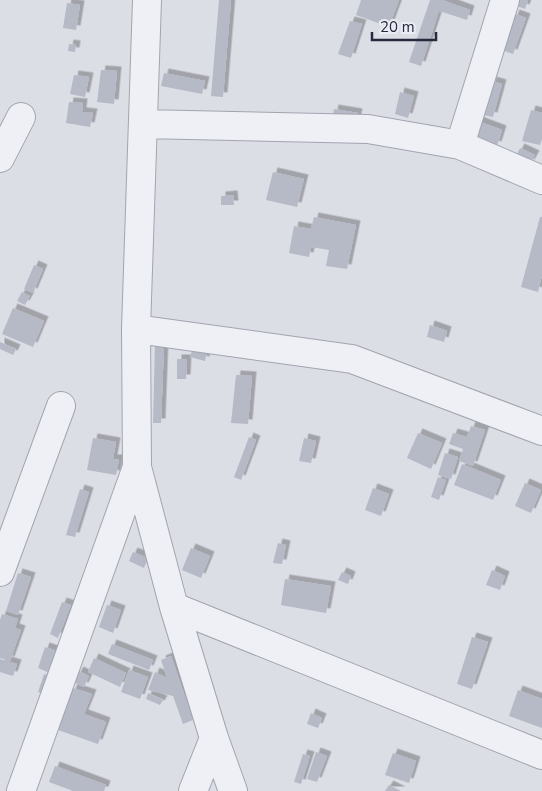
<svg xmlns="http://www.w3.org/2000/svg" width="542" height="791" font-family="'Nunito Sans',sans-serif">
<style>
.building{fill:#b6b9c6;filter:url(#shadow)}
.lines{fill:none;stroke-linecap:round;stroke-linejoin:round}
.minor-casing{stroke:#a2a4b0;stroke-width:30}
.minor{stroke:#eff0f5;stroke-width:28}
</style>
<defs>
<filter id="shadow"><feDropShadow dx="4.5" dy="-4.5" stdDeviation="0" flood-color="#0004"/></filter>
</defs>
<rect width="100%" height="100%" fill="#dcdee6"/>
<path class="building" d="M219 0H231L223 97 211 96Z
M361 0H399L389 27 356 15Z
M430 0H442L470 10 467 20 439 11 421 66 409 62Z
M519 0H528L525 9 517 6Z
M67 3 80 5 76 30 63 28Z
M515 14 526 18 513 54 502 50Z
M350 21 362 24 351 58 338 54Z
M69 44 76 45 75 52 68 51Z
M101 70 117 71 114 104 97 102Z
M164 73 205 81 202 94 161 86Z
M74 75 89 77 85 97 70 94Z
M492 81 502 84 493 117 484 115Z
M400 92 414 96 408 118 395 114Z
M69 102 83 103 82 112 93 113 90 127 66 123Z
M334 109 358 113 356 123 332 119Z
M531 110 542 113V139L540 145 522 141Z
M478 121 502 130 497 146 472 137Z
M520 148 535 155 530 164 516 156Z
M273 172 304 179 297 207 266 200Z
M233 195 234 205H221V196Z
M314 217 356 225 347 269 326 266 329 250 311 247 309 257 289 253 294 226 311 229Z
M540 217H542V275L538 292 521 287Z
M34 265 43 269 33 293 24 289Z
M22 292 30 296 25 305 17 301Z
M13 308 44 321 33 347 2 334Z
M430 325 447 331 444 342 427 337Z
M0 342 16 349 13 355 0 349Z
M155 343 164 344 161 423H153Z
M193 347 207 351 205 361 190 357Z
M177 359H187L186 379H177Z
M236 375 252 376 248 424 231 423Z
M471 426 485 430 473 466 459 461 463 449 449 444 453 433 467 437Z
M418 433 442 443 431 469 407 458Z
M249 437 256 440 241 480 234 477Z
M93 438 116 442 113 459H119L116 475 87 470Z
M304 438 316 441 311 463 299 461Z
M445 453 458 457 451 479 438 475Z
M462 464 501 480 493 500 454 485Z
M438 477 446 480 439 500 431 497Z
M525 483 541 490 531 513 515 506Z
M373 488 389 494 381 516 365 510Z
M80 489 89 492 75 537 66 535Z
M278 543 286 545 282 564 273 563Z
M191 548 210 556 201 578 182 570Z
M133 552 148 558 144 568 129 561Z
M492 570 505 576 500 590 486 585Z
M342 572 351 576 348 584 338 580Z
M18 573 31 577 18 615 6 611Z
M285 579 331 586 326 613 281 605Z
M62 602 71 605 58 638 50 634Z
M107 605 121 610 113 633 99 627Z
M2 614 18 619 15 628 21 630 10 661 0 658V620Z
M472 637 488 642 472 689 457 684Z
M112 644 153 660 149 670 108 654Z
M45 647 60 652 52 674 38 668Z
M171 656 193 720 183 724 173 696 148 690 155 672 167 678 161 660Z
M94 658 126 673 120 687 88 672Z
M0 659 17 664 13 676 0 672Z
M129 670 148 677 140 699 121 692Z
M79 671 89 676 84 687 73 682Z
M44 674 52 677 47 695 38 692Z
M73 688 92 694 84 714 106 722 98 744 58 730Z
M518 690 542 699V728L509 716Z
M148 693 163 700 160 705 146 699Z
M311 713 322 718 318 728 307 724Z
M316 752 327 756 317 782 307 779Z
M393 753 416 761 409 783 385 775Z
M303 754 310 756 301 784 294 782Z
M55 766 106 785 104 791H73L49 782Z
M389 785 401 791H385Z"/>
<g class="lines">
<defs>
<path id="minor" d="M147 0 136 329 137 467 174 607 214 738 233 791
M143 124 368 129 460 145 542 180
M460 145 505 0
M0 158 21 117
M136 329 352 359 542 431
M0 572 61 406
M174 607 542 755
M21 791 137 467
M193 791 214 738"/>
</defs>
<use href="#minor" class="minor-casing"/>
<use href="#minor" class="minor"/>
</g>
<path d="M372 32v8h64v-8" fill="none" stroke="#262a3c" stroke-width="2.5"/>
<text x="380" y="32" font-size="15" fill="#262a3c" stroke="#ebedf4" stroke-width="4" paint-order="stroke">20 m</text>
</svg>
